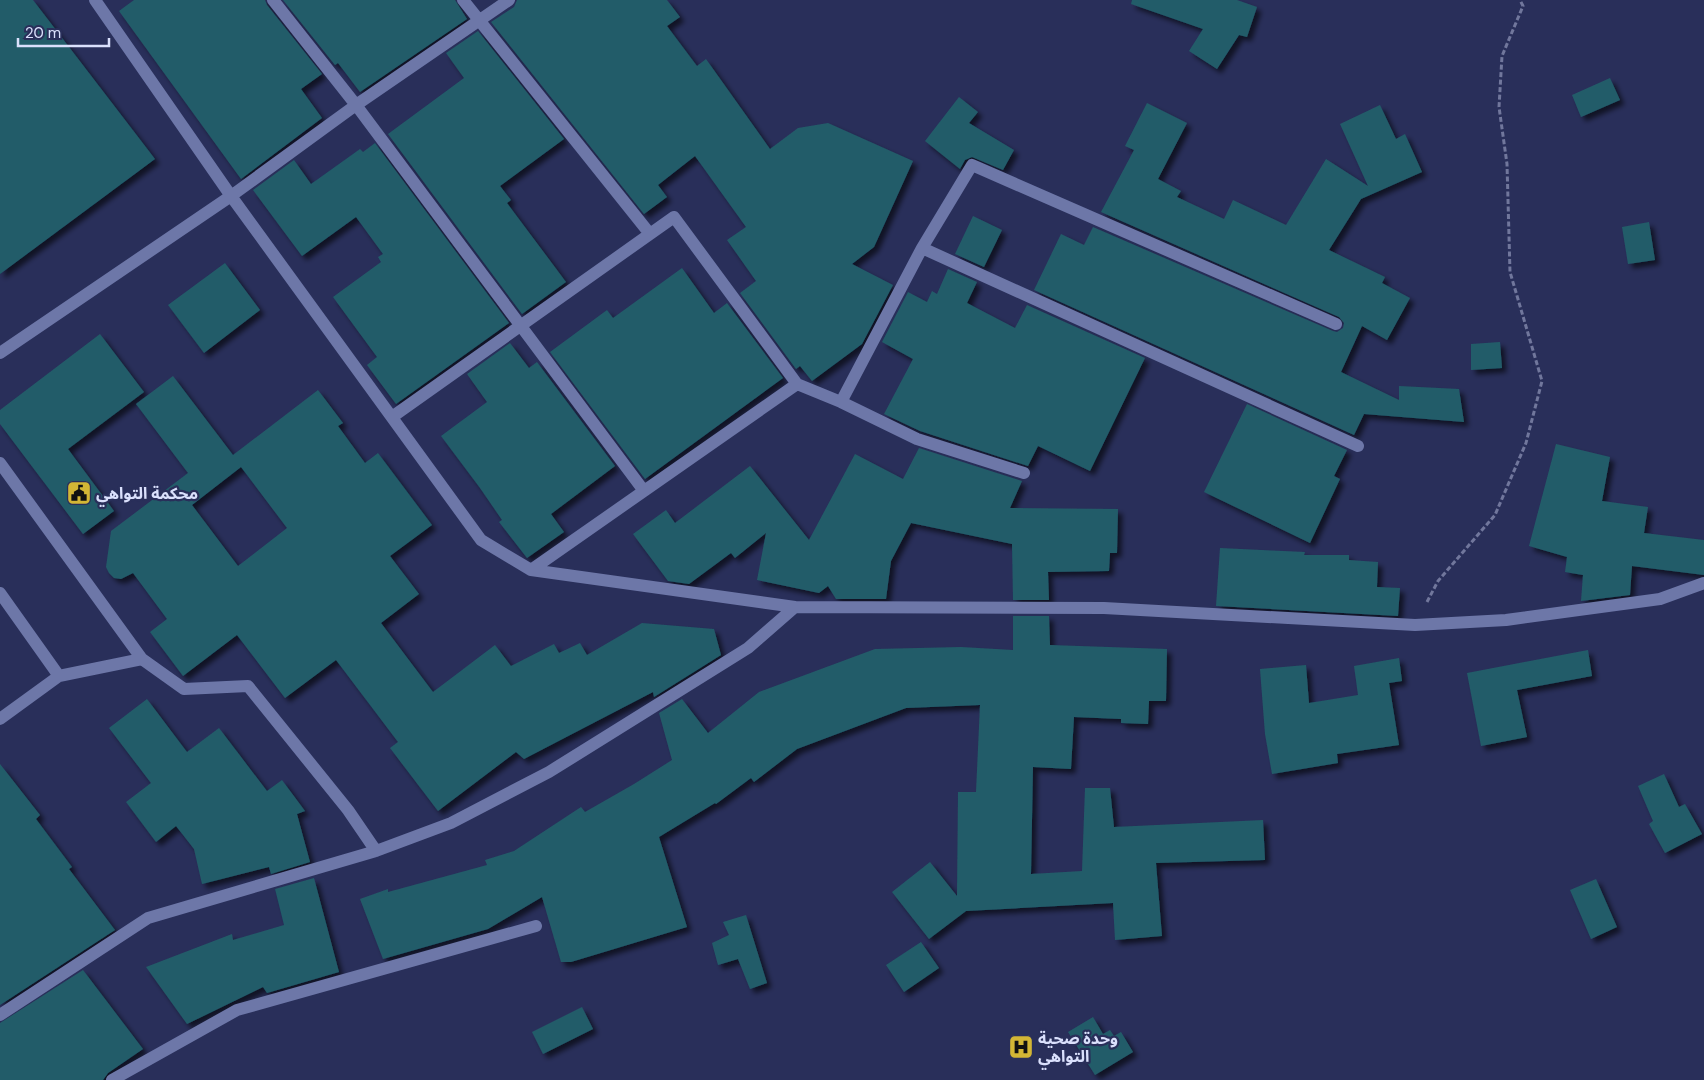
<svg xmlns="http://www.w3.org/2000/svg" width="1704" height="1080" font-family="'DM Sans','Noto Sans Arabic',sans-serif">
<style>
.building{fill:#225c69;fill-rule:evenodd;filter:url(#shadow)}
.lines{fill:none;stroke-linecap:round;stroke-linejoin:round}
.path{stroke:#71779c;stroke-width:3;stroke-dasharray:5 2.5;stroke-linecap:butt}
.street{stroke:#6d77a8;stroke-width:12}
.labels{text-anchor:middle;stroke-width:4.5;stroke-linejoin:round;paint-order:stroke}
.poi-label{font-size:16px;font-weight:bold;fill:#dae0fc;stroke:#292f5a;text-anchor:start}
</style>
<defs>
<filter id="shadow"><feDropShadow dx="4.5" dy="4.5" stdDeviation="2.5" flood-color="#0009"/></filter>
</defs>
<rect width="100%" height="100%" fill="#292f5a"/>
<path class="building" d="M0 0H33L155 159 0 274Z
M134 0H265L267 5 322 74 301 89 322 118 241 179 119 11Z
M283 0H455L467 19 360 92 338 63 335 65Z
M517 0H667L680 17 667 26 697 66 706 59 770 149 798 128 828 123 913 161 874 247 852 264 893 285 862 344 812 381 800 366 796 369 740 293 756 281 727 240 746 227 695 156 658 185 667 197 644 214 491 22 514 7Z
M1132 0H1237L1257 7 1247 37 1239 35 1217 69 1189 51 1203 29 1131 4Z
M478 31 564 139 500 186 511 200 507 203 566 282 522 314 388 134 464 78 446 53Z
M1610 78 1620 100 1581 117 1572 95Z
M959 97 978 112 969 123 1014 150 1003 170 972 157 965 160 960 169 925 141Z
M1147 103 1187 123 1158 179 1181 191 1177 197 1224 219 1233 200 1286 225 1326 159 1368 186 1340 124 1380 105 1396 139 1405 134 1422 172 1361 199 1329 250 1385 277 1382 283 1410 298 1387 340 1362 326 1341 372 1399 400V386L1459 389 1464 422 1364 414 1354 435 1034 290 1061 234 1084 245 1093 227 1333 331 1337 332 1343 328 1344 323 1339 317 1101 212 1134 150 1125 146Z
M375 143 509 323 396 404 367 365 377 357 333 297 381 262 378 257 383 254 356 217 302 256 253 190 294 160 311 184 360 149 363 152Z
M973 216 1002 230 984 267 955 254Z
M1649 222 1655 260 1628 264 1622 227Z
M225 263 260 310 204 353 168 305Z
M682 268 714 313 727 303 783 378 645 479 550 352 607 310 613 318Z
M948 269 977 282 967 303 1015 328 1027 305 1145 358 1090 471 1038 446 1028 466 920 431 884 414 913 359 882 342 908 292 927 302 932 291 937 294Z
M100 334 144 392 68 449 114 511 83 534 0 424V410Z
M1500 342 1502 368 1471 370V344Z
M510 343 529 368 537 362 615 466 551 514 564 532 527 558 499 522 502 520 480 488 441 436 487 402 467 374Z
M173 376 233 455 318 390 343 423 338 426 365 463 378 453 432 525 390 556 419 594 381 623 433 692 495 645 511 666 554 644 559 653 580 643 587 655 642 623 714 629 721 655 654 697 653 692 524 759 516 752 438 811 390 748 398 742 336 660 285 698 237 635 183 676 150 632 167 619 133 573 121 579 114 578 109 573 106 567 111 531 188 473 136 404ZM241 467 287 528 238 566 192 505Z
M1247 404 1347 450 1334 476 1340 479 1310 543 1204 492Z
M1556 444 1610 457 1602 501 1648 507 1644 533 1704 540V575L1632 566 1630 595 1581 601 1583 575 1565 572 1567 557 1529 546Z
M919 448 1022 481 1010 508 1118 509 1117 553H1110L1109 571 1048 572 1049 600H1013L1012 544 911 523 891 561 886 599H836L828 586 819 593 757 580 766 533 735 558 731 553 689 584 668 581 633 534 666 510 675 523 750 466 809 540 855 454 903 479Z
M1220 548 1305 552 1304 555H1349V560L1378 562 1377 587 1400 588 1398 616 1216 606Z
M1013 616H1049L1050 645 1167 649 1166 701H1149L1148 724 1121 723V719L1074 717 1071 769 1033 767 1031 874 1082 871 1085 788H1110L1114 827 1263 820 1265 860 1156 863 1162 936 1115 940 1113 903 966 911 929 939 892 892 930 862 957 896 958 792H976L980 705 906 708 797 749 754 782 751 778 716 804 715 803 659 837 687 927 571 962H561L542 897 488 929 383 959 360 899 388 889V892L487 865 485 860 514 851 581 807 585 812 634 784 672 760 659 713 682 699 708 733 759 692 875 649 961 647 1013 650Z
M1588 650 1592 676 1517 690 1527 737 1481 746 1467 673Z
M1399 658 1402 681 1389 683 1399 745 1337 754 1338 763 1272 774 1265 734 1260 669 1306 665 1309 703 1358 695 1354 666Z
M147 699 187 752 219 728 267 791 282 780 305 811 297 814 310 862 271 874 269 867 202 884 194 849 176 826 156 842 126 802 151 783 109 728Z
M0 764 40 815 36 819 72 867 69 869 115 930 0 1005Z
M1664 774 1679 807 1685 804 1702 834 1665 853 1649 824 1653 821 1638 786Z
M314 878 339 972 267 993 263 987 187 1024 146 967 232 934 233 940 284 925 275 889Z
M1596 879 1617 927 1591 939 1570 890Z
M746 915 767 983 750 989 738 959 718 965 712 943 729 935 723 922Z
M921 942 939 968 904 992 886 965Z
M83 970 143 1049 108 1073 103 1080H0V1023Z
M582 1007 593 1029 543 1054 532 1032Z
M1093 1017 1103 1034 1110 1030 1114 1036 1121 1032 1133 1052 1095 1075 1068 1032Z"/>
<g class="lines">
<path class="path" d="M1427 602 1438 581 1495 515 1526 443 1542 381 1510 272 1507 164 1499 107 1502 56 1523 6 1520 0"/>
<path class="street" d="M95 0 231 196 481 540 531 570 795 607
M273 0 356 105 644 491
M463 0 650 234
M922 248 1358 446
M0 353 231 196 356 105 509 0
M841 402 922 248 972 165 1336 324
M392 417 674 217 797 384 841 402 917 439 1024 473
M0 463 142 659 184 689 248 686 348 810 376 851
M531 570 797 384
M0 593 59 676
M0 719 59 676 142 659
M0 1015 148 918 376 851 451 823 549 772 748 648 795 607 1104 608 1415 625 1506 620 1660 599 1704 583
M112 1080 237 1010 536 926"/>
</g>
<defs>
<symbol id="civic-square" viewBox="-11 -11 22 22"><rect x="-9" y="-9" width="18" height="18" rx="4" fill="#d3b635" stroke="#292f5a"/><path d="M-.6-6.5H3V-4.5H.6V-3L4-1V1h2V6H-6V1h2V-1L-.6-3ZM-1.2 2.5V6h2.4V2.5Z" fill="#111"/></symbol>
<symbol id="hospital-square" viewBox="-11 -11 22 22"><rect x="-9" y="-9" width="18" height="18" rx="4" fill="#d3b635" stroke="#292f5a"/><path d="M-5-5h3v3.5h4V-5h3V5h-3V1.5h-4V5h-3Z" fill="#111"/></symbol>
</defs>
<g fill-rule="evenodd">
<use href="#civic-square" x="65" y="479" width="28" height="28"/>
<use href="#hospital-square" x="1007" y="1033" width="28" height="28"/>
</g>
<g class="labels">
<g class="poi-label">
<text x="96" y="499">محكمة التواهي</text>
<text x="1038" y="1044">وحدة صحية<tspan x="1038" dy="18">التواهي</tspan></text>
</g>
</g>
<path d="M18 38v8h91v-8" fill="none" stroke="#dae0fc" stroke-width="2.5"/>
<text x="25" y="38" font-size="15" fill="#dae0fc" stroke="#292f5a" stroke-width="4" paint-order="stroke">20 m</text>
</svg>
